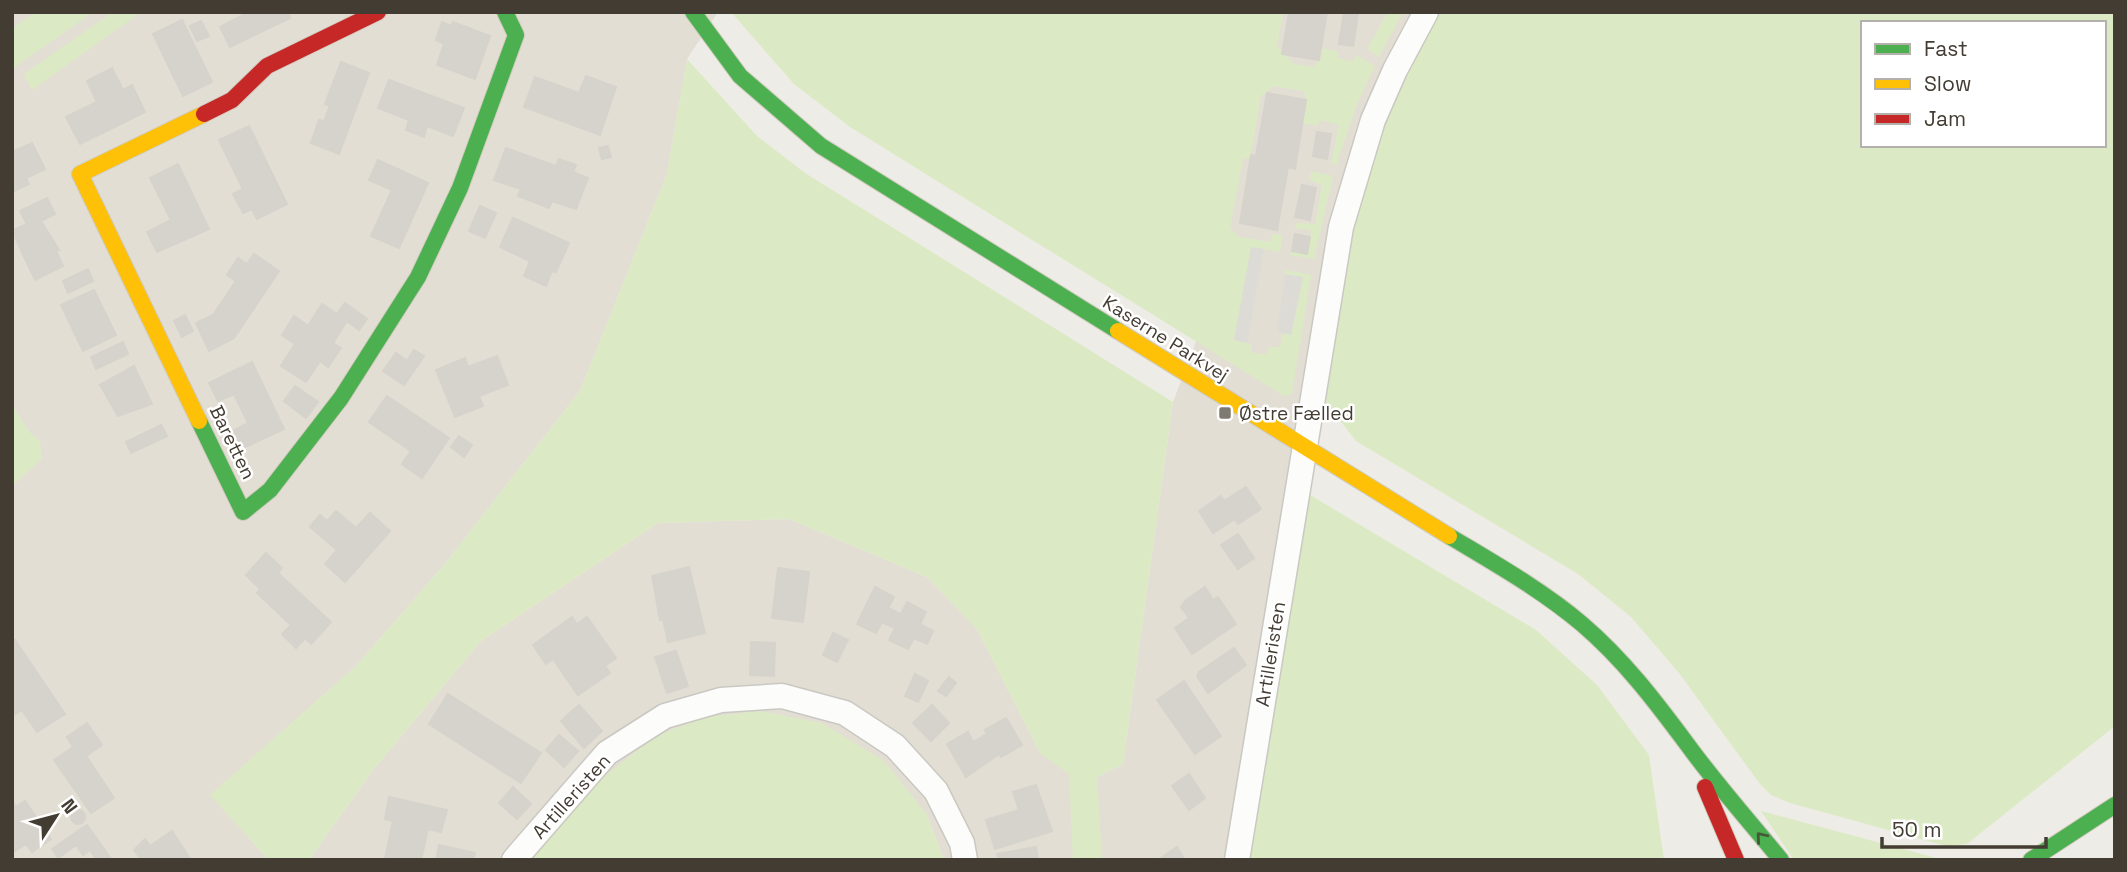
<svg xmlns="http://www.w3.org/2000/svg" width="2127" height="872" font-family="'Space Grotesk',sans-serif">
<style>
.residential{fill:#e3ded3}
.green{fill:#dbeac4;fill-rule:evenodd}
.parking{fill:#dddbd6}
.building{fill:#d6d3cd;stroke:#d6d2cc;stroke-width:2}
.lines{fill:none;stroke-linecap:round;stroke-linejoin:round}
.street-casing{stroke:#cac8c2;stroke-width:27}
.fast-casing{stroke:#cfcabe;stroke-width:18}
.slow-casing{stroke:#cfcabe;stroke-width:18}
.jam-casing{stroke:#cfcabe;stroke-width:18}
.street{stroke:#fcfcfb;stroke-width:24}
.fast{stroke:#4caf50;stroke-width:16}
.slow{stroke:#ffc107;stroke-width:16}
.jam{stroke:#c62828;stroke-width:16}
.oneway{stroke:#45593a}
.poi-dot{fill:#7f7a71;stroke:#fff;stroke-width:2.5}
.labels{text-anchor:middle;stroke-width:5;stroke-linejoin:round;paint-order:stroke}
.street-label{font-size:19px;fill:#433c32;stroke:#fff}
.poi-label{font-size:19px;fill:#433c32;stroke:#fff;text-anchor:start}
</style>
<rect width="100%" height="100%" fill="#eeece6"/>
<path class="residential" d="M12 12H718L687 59 667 174 580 391 444 565 356 666 211 795 269 860H12Z
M1271 12H1437L1321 396 1310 495 1249 860H944L927 815 528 860H309L373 770 481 641 658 523 789 519 927 577 977 629 1040 753 1097 777 1123 764 1173 402 1200 331Z"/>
<path class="green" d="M35 12H93L12 69V29Z
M113 12H141L32 90 24 74Z
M731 12H1283L1277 46 1294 64 1313 67 1319 60 1320 48 1337 51 1338 58 1353 62 1356 55 1375 66 1358 102 1336 165 1331 163 1339 125 1320 120 1318 125 1302 124 1306 100 1304 91 1274 86 1261 96 1250 159 1243 158 1230 228 1239 237 1270 242 1273 234 1282 235 1280 252 1252 247 1234 339 1252 344V353L1267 354 1268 347H1280L1283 333 1291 335 1303 278 1285 274 1286 270 1311 275 1292 394 1284 396 850 127 794 84Z
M1388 12H1403L1379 57 1367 49Z
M1437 12H2115V726L1967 844 1946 846 1790 803 1771 795 1760 784 1679 673 1631 617 1578 574 1356 441 1321 396 1347 241 1382 123ZM1863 23H2104V145H1863Z
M687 59 757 136 805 173 1173 402 1123 764 1097 777 1102 860H1073L1069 774 1040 753 977 629 927 577 789 519 658 523 481 641 373 770 309 860H269L210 795 356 666 444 565 580 391 667 174Z
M1311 171 1333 176 1314 259 1290 255 1291 251 1307 254 1311 230 1295 228 1296 223 1315 224 1322 185 1310 180Z
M12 405 30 433 40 441 42 459 12 486Z
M1310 495 1536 630 1597 685 1649 755 1664 860H1249Z
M759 711 822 723 884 761 927 815 944 860H528L596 783 657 735 707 717Z
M1761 811 1944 860H1794Z"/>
<path class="parking" d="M1251 247 1264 249 1247 343 1234 340Z
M1285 274 1303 277 1291 335 1277 332Z"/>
<path class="building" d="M249 12H288L290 18 230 47 220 27Z
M1289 12H1327L1319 60 1282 54Z
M1344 12 1358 14 1353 46 1339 44Z
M182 20 212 82 183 96 153 34Z
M201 21 209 36 197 41 190 26Z
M442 22 451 26 453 22 490 36 475 79 437 65 444 44 436 40Z
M341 62 369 73 339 154 311 143 319 120 324 121 330 106 325 104Z
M112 68 123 90 132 85 145 112 80 144 66 117 97 102 87 81Z
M586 76 616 87 600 135 524 107 535 77 579 93Z
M389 80 464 108 453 136 427 126 424 137 406 130 409 120 378 108Z
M1267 93 1306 100 1295 169 1288 167 1277 230 1240 223 1251 155 1256 156Z
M249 126 287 204 257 219 252 209 243 213 233 194 243 189 219 140Z
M1317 132 1331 134 1327 159 1313 156Z
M32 143 45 169 26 178 29 184 12 192V152Z
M608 146 611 157 602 159 599 148Z
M506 148 556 166 559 159 576 165 573 172 588 178 576 209 552 201 549 208 518 196 521 189 494 180Z
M378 160 428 183 399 248 371 236 392 190 369 180Z
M178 164 209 229 157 252 147 232 171 220 150 178Z
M1302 185 1316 188 1310 220 1295 217Z
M47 198 55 214 41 221 59 250 56 251 63 266 35 280 12 231 27 224 20 211Z
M480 206 496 213 485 238 469 231Z
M513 218 569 243 556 272 552 271 546 286 524 276 530 261 500 247Z
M1295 234 1310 237 1307 254 1292 251Z
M254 254 279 271 234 338 209 351 196 323 213 315 236 281 227 275 238 258 247 264Z
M88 269 93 281 68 293 63 281Z
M94 290 116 335 83 351 61 305Z
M345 303 367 319 359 330 347 321 333 343 341 348 328 367 320 361 306 382 281 366 295 344 282 335 294 316 308 326 322 304 337 314Z
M185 315 193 331 182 337 174 321Z
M123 342 128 354 96 369 91 357Z
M414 350 424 356 404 385 383 371 396 353 407 361Z
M497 356 508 385 479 396 483 406 455 417 436 370 465 358 468 367Z
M252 362 284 429 241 449 233 431 248 423 234 394 218 401 209 383Z
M134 366 152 404 118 416 100 385Z
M295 386 318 402 306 418 284 401Z
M387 396 449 438 422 478 402 464 411 451 369 422Z
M161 425 167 436 131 453 126 442Z
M459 436 472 445 464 457 451 447Z
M1246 487 1261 509 1238 524 1235 519 1213 533 1199 511 1221 496 1224 501Z
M336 511 356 528 370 513 390 531 345 582 325 564 337 550 310 527 320 515 327 521Z
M1238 534 1254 558 1238 569 1221 545Z
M266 553 282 568 278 573 331 622 311 644 305 638 296 648 282 634 291 625 257 593 260 589 246 575Z
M689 567 705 633 668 642 663 619 660 620 652 576Z
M778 568 809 572 803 622 772 618Z
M875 587 894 597 888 608 901 614 907 602 926 612 920 624 933 631 927 644 914 638 908 649 889 640 895 628 882 622 876 633 857 624Z
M1205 587 1213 600 1218 597 1236 624 1192 654 1175 628 1189 618 1181 607 1185 601Z
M572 617 577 624 587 617 616 658 605 666 610 673 578 695 553 659 546 664 533 645Z
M833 633 848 640 837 662 823 655Z
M15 640 65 714 37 732 22 710 12 716V641Z
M751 642 775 643 774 676 750 675Z
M1234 648 1246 665 1208 693 1197 676 1199 672Z
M676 651 688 686 667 693 655 657Z
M915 674 928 681 918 702 905 696Z
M949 677 956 683 946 696 938 691Z
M1184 681 1221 736 1195 754 1157 700Z
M448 694 541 753 521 783 429 724Z
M579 705 602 731 584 748 561 721Z
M932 705 949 723 931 741 913 723Z
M1006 718 1022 745 1001 757 999 754 966 777 947 744 968 732 973 742 987 734 985 730Z
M87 723 102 745 86 756 114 798 91 813 54 760 73 747 67 737Z
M559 735 578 751 564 767 546 750Z
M1189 774 1205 798 1189 810 1172 786Z
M1036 785 1052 831 995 849 986 820 1019 810 1013 792Z
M513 787 531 804 517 819 499 803Z
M389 797 447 810 441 832 428 829 421 860 385 858 393 821 385 819Z
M12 801 16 807 25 801 51 839 32 852 26 844 12 853Z
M71 817a7 7 0 1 1 14 0a7 7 0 1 1-14 0Z
M87 825 112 860H97L90 850 83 855 76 845 58 858 52 849Z
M172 831 191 860H142L134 850 145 839 150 846Z
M439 845 475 853 473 860H436Z
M1036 847 1038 860H999L997 854Z
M1177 847 1185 860H1158Z"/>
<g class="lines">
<defs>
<path id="street" d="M514 860 607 753 665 716 721 700 782 696 845 713 895 746 936 791 962 843 965 860
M1237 860 1341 227 1373 120 1395 70 1426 12"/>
<path id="fast" d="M693 12 740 76 821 146 1118 331
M199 421 243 512 270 490 341 398 418 277 460 188 516 35 505 12
M1449 536C1494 563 1542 590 1582 624 1624 660 1655 701 1687 744 1716 784 1750 822 1781 860
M2031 860 2115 805"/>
<path id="slow" d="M1118 331 1449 536
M199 421 80 174 204 114"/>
<path id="jam" d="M204 114 232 100 267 66 378 12
M1705 787 1736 860"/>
</defs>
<use href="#street" class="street-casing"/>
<use href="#fast" class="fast-casing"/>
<use href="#slow" class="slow-casing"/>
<use href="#jam" class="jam-casing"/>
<use href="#street" class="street"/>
<use href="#fast" class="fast"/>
<use href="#slow" class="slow"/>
<use href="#jam" class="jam"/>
</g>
<defs><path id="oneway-chevron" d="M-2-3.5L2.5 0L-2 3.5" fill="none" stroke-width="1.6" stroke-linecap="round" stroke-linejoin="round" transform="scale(1.75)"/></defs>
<use class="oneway" href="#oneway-chevron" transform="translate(1761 837) rotate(-130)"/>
<rect class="poi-dot" x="1218" y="406" width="14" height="14" rx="3.5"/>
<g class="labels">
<g class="street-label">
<text transform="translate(1166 338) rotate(32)" y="7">Kaserne Parkvej</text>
<text transform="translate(233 442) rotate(64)" y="7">Baretten</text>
<text transform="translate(1270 654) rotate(-81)" y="7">Artilleristen</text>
<text transform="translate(571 796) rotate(-48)" y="7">Artilleristen</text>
</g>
<g class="poi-label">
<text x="1239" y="420">Østre Fælled</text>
</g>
</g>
<rect width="2127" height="872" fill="none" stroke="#433c32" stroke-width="28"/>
<rect x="1861" y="21" width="245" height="126" fill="#ffffff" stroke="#b4b1ad" stroke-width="2"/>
<rect x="1875" y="44" width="35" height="10" fill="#4caf50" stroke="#b4b1ad" stroke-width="2"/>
<text x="1924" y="56" font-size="21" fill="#433c32">Fast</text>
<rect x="1875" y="79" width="35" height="10" fill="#ffc107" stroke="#b4b1ad" stroke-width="2"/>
<text x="1924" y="91" font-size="21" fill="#433c32">Slow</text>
<rect x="1875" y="114" width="35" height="10" fill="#c62828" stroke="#b4b1ad" stroke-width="2"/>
<text x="1924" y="126" font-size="21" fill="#433c32">Jam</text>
<g transform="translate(56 816) rotate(54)" stroke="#ffffff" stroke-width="5" paint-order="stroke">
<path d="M0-5L12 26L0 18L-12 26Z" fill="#433c32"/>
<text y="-10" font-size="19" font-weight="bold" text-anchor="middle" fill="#433c32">N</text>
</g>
<path d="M1882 837v10h164v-10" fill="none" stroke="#433c32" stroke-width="3.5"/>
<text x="1892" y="837" font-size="21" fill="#433c32" stroke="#ffffff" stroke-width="5" paint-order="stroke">50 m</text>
</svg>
